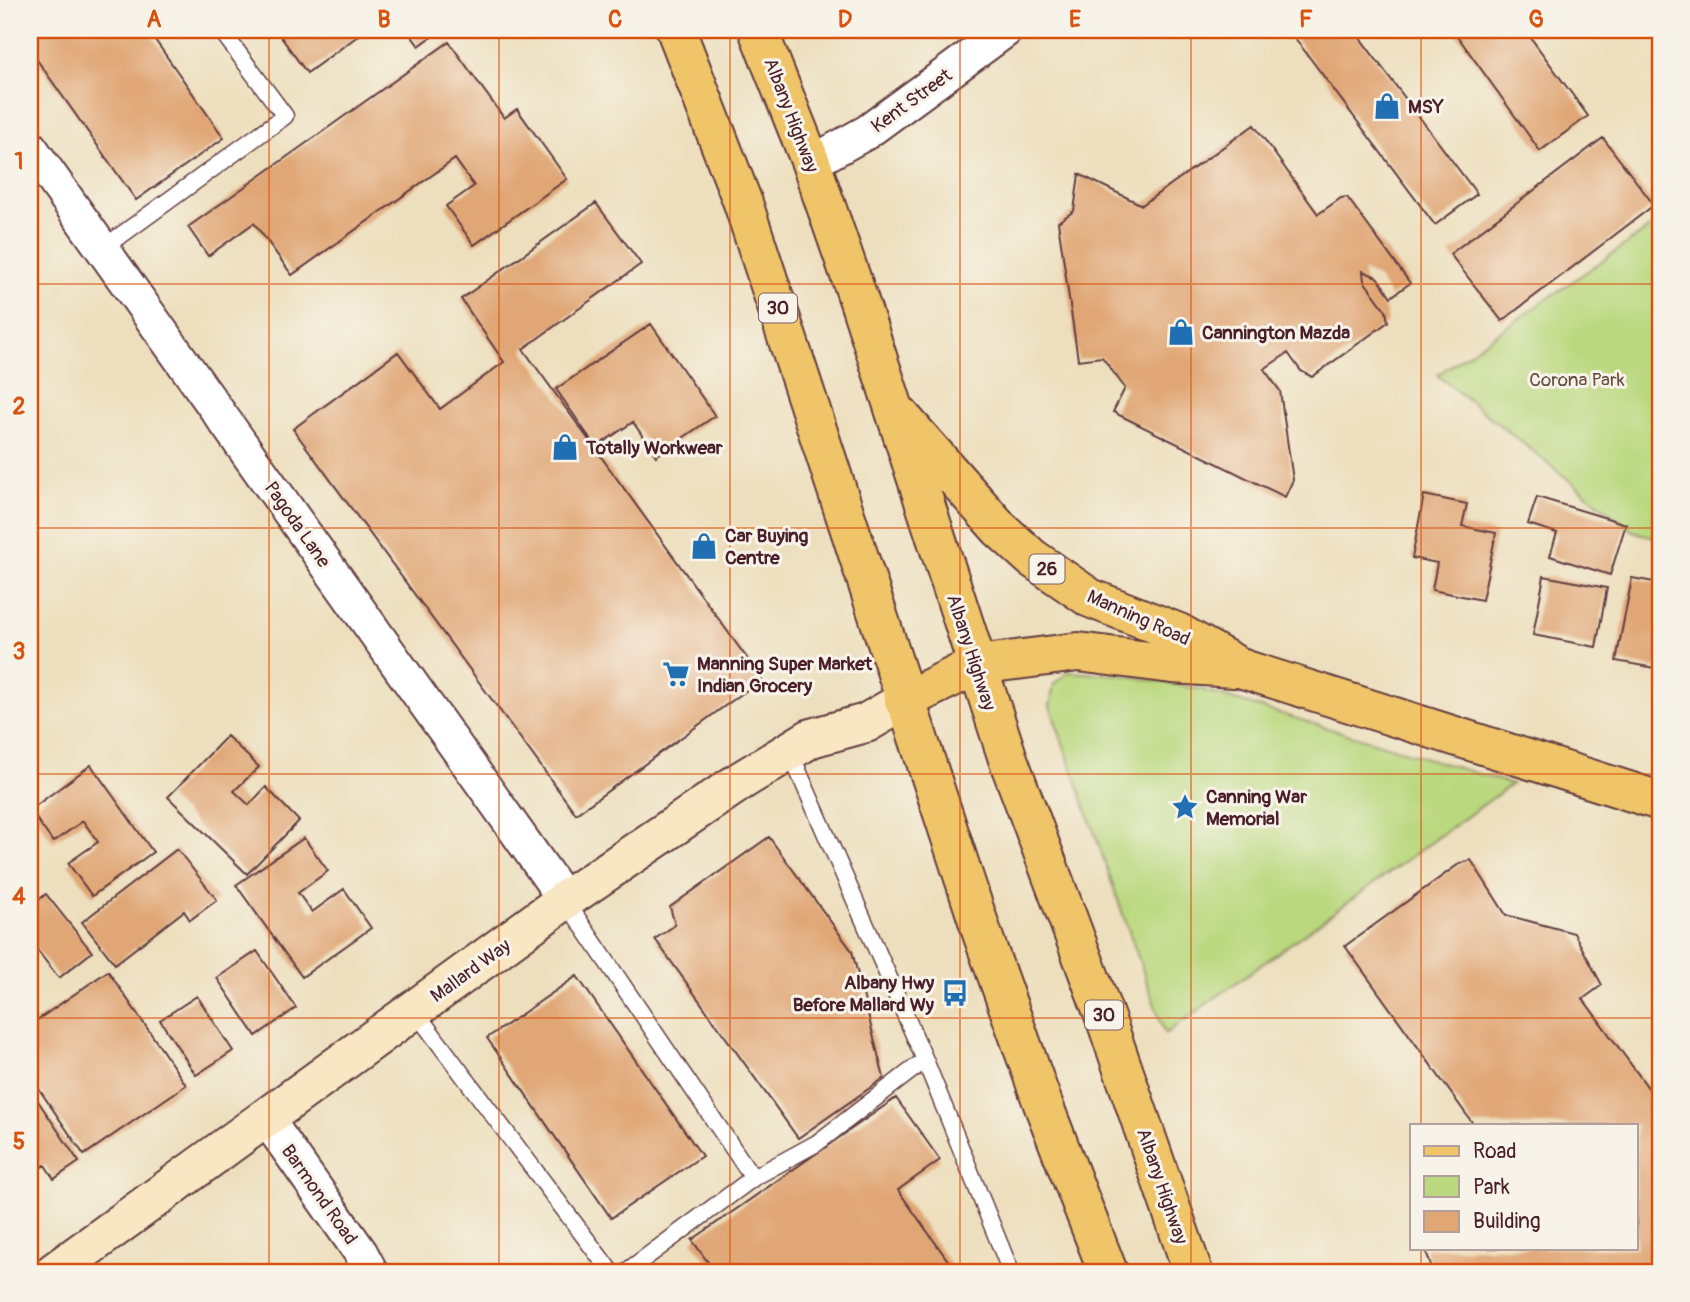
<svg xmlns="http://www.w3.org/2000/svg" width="1690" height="1302" font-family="Pangolin,sans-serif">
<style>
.green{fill:#bad87e;stroke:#827c54;stroke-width:2}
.building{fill:#e0a674}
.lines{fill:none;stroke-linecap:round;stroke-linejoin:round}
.lane-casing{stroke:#623c41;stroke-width:19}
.street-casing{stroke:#623c41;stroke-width:37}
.secondary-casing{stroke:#623c41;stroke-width:42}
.primary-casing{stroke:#623c41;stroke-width:42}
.highway-casing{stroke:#623c41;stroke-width:42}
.lane{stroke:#fff;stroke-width:16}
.street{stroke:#fff;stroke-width:33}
.secondary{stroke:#f9e7c3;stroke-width:38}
.primary{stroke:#f0c469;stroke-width:38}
.highway{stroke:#f0c469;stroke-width:38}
.grid{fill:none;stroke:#d8530f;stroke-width:2;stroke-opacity:0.55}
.labels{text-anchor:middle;stroke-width:6;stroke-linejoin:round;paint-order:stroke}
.shield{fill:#f7f3e8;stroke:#7e5f64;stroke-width:2}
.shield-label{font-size:18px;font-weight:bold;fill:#4a1f2b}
.street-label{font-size:19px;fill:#4a1f2b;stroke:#f7f3e8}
.poi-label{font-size:19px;font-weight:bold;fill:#4a1f2b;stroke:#f7f3e8;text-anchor:start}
.park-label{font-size:19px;fill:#664d40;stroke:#f7f3e8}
.neatline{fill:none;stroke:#d8530f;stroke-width:2.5}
.grid-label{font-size:23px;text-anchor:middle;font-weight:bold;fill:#d8530f}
</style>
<rect width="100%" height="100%" fill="#f7f3e8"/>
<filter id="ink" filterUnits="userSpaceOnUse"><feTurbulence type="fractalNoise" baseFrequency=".0143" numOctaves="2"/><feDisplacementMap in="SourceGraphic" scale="14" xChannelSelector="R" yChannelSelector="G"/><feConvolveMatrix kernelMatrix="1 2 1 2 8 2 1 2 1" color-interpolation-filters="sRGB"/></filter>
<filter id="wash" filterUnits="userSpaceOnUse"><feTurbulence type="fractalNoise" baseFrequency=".00686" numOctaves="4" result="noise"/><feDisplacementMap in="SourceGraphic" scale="28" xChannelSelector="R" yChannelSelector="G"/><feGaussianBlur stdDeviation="1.57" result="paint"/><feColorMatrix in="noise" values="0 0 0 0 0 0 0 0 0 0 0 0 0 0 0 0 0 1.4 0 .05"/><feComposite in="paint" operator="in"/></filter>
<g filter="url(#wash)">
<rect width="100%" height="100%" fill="#eddfbd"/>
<path class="green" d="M1660 221V540L1633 531 1437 375Z
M1068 672 1123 675 1199 689 1512 784 1165 1034 1050 706 1054 684Z"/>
<g id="blocks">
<path class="building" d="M30 30H148L224 138 136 200 30 50Z
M276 30H366L307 73Z
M407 30H441L419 46Z
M1289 30H1354L1477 194 1435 225Z
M1453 30H1525L1588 116 1540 151Z
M449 42 504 118 517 109 567 179 474 245 446 206 474 186 455 159 292 275 254 223 208 256 188 227Z
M1254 125 1318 214 1341 198 1347 197 1410 283 1391 297 1377 277 1363 271 1364 281 1386 311 1388 322 1312 377 1301 371 1288 353 1264 369 1280 391 1293 480 1285 497 1113 412 1125 388 1102 357 1078 360 1058 222 1074 211 1079 174 1142 205Z
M1603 138 1654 205 1502 321 1450 254Z
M596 203 641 264 523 349 762 679 576 814 293 429 398 352 440 409 504 362 461 299Z
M651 324 715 416 656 456 633 422 596 447 556 389Z
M1424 495 1467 504 1462 526 1496 533 1482 600 1432 590 1437 563 1412 558Z
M1537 497 1626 524 1610 575 1550 556 1557 533 1528 524Z
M1544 576 1607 588 1596 647 1533 635Z
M1632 578 1660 583V669L1616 661Z
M227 736 259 767 234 791 249 805 266 787 299 821 247 874 168 797Z
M91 765 153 852 92 896 68 863 98 842 83 821 53 842 30 810Z
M769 837 852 951 884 1078 798 1138 655 939 675 925 670 907Z
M304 838 328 871 298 893 312 912 344 889 371 928 302 977 236 885Z
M177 849 217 900 190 920 184 911 115 964 82 922Z
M1471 860 1506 915 1574 933 1602 985 1583 999 1660 1104V1272H1433L1425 1248H1636V1125H1474L1345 946 1459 864Z
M46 894 92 952 59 978 30 941V907Z
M257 951 296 1008 256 1036 217 978Z
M108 971 186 1085 84 1155 30 1076V1025Z
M577 976 702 1156 611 1218 487 1038Z
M197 996 233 1051 196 1075 160 1020Z
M30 1089 79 1162 54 1179 45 1165 30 1174Z
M896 1098 940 1160 898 1190 956 1272H715L692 1240Z"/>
</g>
</g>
<g filter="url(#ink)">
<use href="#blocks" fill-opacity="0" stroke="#623c41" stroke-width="2"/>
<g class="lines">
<defs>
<path id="lane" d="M102 249 285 116 221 30
M789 750 925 1060 1011 1272
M565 900 753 1178
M414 1010 611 1272
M626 1272 753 1178 817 1143 925 1060"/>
<path id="street" d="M30 147 565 900
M811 163 867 132 1006 30
M266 1118 361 1253 371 1272"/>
<path id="secondary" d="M54 1272 565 900 742 780 811 738 866 723 904 701"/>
<path id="primary" d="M895 410 1000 529 1032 558 1090 598 1179 633 1243 669 1660 801
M904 701 977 665 1078 652 1172 664 1234 668"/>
<path id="highway" d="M676 30 743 203 983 936 1043 1104 1108 1272
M758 30 811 163 859 301 1008 759 1107 1023 1193 1272"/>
</defs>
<use href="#lane" class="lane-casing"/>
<use href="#street" class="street-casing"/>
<use href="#secondary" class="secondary-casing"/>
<use href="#primary" class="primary-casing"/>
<use href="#highway" class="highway-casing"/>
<use href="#lane" class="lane"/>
<use href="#street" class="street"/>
<use href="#secondary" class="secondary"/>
<use href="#primary" class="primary"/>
<use href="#highway" class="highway"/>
</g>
</g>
<path class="grid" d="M269 30V1272M499 30V1272M730 30V1272M960 30V1272M1191 30V1272M1421 30V1125M30 284H1660M30 528H1660M30 774H1660M30 1018H1660M1421 1248V1272"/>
<defs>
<symbol id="shop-bare" viewBox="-9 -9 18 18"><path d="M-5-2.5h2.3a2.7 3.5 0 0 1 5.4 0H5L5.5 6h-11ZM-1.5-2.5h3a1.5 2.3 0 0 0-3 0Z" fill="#1f6fb2" stroke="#f7f3e8" stroke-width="2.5" paint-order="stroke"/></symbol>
<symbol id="supermarket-bare" viewBox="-9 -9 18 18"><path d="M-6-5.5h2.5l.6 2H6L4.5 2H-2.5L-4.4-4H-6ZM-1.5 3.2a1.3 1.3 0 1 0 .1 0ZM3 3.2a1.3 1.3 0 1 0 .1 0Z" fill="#1f6fb2" stroke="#f7f3e8" stroke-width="2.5" paint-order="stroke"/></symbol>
<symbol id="sight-bare" viewBox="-9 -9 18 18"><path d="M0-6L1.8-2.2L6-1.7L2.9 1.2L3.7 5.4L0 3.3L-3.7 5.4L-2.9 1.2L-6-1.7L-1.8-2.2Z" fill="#1f6fb2" stroke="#f7f3e8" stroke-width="2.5" paint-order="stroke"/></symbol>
<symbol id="bus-bare" viewBox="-9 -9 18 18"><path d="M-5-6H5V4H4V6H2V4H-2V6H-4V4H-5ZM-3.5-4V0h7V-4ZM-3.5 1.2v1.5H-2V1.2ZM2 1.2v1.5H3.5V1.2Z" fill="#1f6fb2" stroke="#f7f3e8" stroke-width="2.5" paint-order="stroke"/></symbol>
</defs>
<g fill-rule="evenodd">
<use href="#shop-bare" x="1368" y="87" width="38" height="38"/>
<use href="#shop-bare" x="1162" y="313" width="38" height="38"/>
<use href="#shop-bare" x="546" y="428" width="38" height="38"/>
<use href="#shop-bare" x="685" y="527" width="38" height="38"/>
<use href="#supermarket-bare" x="657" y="655" width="38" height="38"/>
<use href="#sight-bare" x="1166" y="788" width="38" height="38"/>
<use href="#bus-bare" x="936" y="974" width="38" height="38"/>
</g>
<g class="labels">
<g class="shield">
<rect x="759" y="293.5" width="38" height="29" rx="5"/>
<rect x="1029.5" y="554.5" width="35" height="29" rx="5"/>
<rect x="1085" y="1000.5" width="38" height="29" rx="5"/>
</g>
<g class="shield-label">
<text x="778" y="314">30</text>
<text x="1047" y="575">26</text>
<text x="1104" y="1021">30</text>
</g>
<g class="street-label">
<text transform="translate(911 100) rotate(-36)" y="7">Kent Street</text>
<text transform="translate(792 115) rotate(69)" y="7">Albany Highway</text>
<text transform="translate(298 524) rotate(55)" y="7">Pagoda Lane</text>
<text transform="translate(1139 617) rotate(24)" y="7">Manning Road</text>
<text transform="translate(972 652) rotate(72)" y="7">Albany Highway</text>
<text transform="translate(470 970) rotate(-36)" y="7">Mallard Way</text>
<text transform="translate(1163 1186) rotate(71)" y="7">Albany Highway</text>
<text transform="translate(320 1194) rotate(55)" y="7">Barmond Road</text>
</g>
<g class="poi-label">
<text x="1408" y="113">MSY</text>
<text x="1202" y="339">Cannington Mazda</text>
<text x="586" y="454">Totally Workwear</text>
<text x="725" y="542">Car Buying<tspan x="725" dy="22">Centre</tspan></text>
<text x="697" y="670">Manning Super Market<tspan x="697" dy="22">Indian Grocery</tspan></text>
<text x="1206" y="803">Canning War<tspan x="1206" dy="22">Memorial</tspan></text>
<text x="934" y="989" text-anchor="end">Albany Hwy<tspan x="934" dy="22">Before Mallard Wy</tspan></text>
</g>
<g class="park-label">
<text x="1577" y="386">Corona Park</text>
</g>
</g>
<rect width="1690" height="1302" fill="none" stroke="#f7f3e8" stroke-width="77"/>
<rect x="1410" y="1124" width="228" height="126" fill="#f7f3e8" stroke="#b29e9c" stroke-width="2"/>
<rect x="1424" y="1146" width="35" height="10" fill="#f0c469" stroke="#b29e9c" stroke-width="2"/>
<text x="1473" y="1158" font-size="21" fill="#4a1f2b">Road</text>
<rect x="1424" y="1176" width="35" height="21" fill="#bad87e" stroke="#b29e9c" stroke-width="2"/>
<text x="1473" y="1194" font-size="21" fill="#4a1f2b">Park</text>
<rect x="1424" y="1211" width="35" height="21" fill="#e0a674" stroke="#b29e9c" stroke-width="2"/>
<text x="1473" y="1228" font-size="21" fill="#4a1f2b">Building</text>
<rect x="38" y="38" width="1614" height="1226" class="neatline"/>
<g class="grid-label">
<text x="154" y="27">A</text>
<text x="384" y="27">B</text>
<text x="615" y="27">C</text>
<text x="845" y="27">D</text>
<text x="1075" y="27">E</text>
<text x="1306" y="27">F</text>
<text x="1536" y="27">G</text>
<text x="19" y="169">1</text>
<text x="19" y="414">2</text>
<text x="19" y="659">3</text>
<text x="19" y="904">4</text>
<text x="19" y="1149">5</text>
</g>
</svg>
